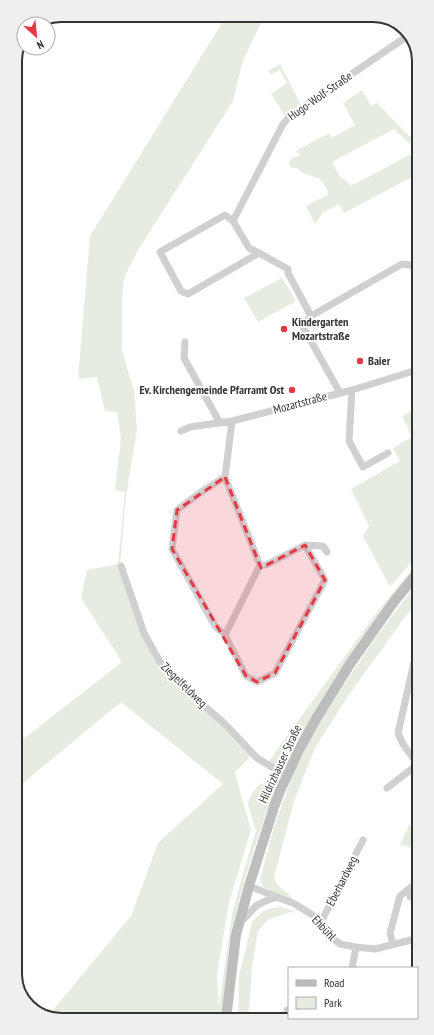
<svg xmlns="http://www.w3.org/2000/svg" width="434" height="1035" font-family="'PT Sans Narrow',sans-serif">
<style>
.green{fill:#e6ecdf}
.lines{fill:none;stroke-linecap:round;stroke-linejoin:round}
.minor{stroke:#d0d0d0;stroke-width:7}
.secondary{stroke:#bdbdbd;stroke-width:10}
.marked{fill:#e63946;fill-opacity:0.2;stroke:#e63946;stroke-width:3;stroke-dasharray:8 5;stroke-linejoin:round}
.poi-dot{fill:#e63946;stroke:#fff;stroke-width:1.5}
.labels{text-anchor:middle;stroke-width:4;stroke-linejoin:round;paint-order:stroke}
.street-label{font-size:12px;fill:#333;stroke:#fff}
.poi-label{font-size:12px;font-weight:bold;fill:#333;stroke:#fff;text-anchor:start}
.rim{fill:none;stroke:#333;stroke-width:2}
</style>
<rect width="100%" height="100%" fill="#fff"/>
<path class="green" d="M227 15H265L243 60 233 101 138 250 126 273 123 284 122 304V350L134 391 137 430 126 495 120 565 158 664 226 727 251 755 250 757 235 772 237 781 251 830 229 902 217 975 219 1007 232 915 240 884 256 831 248 804C252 786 263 781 280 780L265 816 244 881 232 932 222 1019 58 1020 48 1016 131 916 158 843 223 784 121 702 17 788V744L122 662 81 598 87 570 118 564 125 492 115 490 121 438 117 412 105 411 97 377 78 379 90 236Z
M280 64 300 103 285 116 271 94 287 83 280 70 271 75 268 70Z
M362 90 371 106 377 103 407 134 409 136 417 137V143H409L394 129 332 162 340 177 349 183 351 186 409 155 417 154V161L411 164 417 173V177L416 175 344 213 339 204 322 213 320 217 315 224 306 206 327 195 328 192 322 181 318 178 303 173 297 168H293L290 166 289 161 294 157 301 155 296 151 329 133 332 138 355 125 343 103Z
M282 278 296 301 258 322 244 298Z
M413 410 418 418V554L390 587 363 536 369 526 351 489 400 461 393 448 412 437 402 416Z
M418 562V567L393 599 286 767 282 769 269 764V761L279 747 378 611Z
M418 582V601L404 618 348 696 315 748 294 801 274 877C276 889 290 891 294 902L263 887 260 879 274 827 294 771 304 752 320 722 343 686 377 636Z
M409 825 419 830V849L400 845Z
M281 907 294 911 269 919 258 931 252 967 250 998 248 1019H238L239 977 252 922 262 912 271 908Z"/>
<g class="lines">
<path class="minor" d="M409 35 290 116 283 124 233 221 249 248 259 253 288 269V273L311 316 402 264 417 266
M415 44 417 50
M233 221 225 215 160 252 181 291 188 294 259 253
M311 316 302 325 340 393
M185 342 184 358 220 423
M352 390 349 441 363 467 388 453
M232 421 225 477 260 565 225 635 246 676 257 682 275 673 325 580 305 545
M181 431 190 427 232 421 352 390 417 370
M260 565H266L305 545 323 546 327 552
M121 566 144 633 160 662 179 684 225 724 257 758 275 769 287 775
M225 635 215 626 172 549 177 510 201 492 225 477
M418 648 417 649 398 733 403 744 418 765
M387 788 418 764
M249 886 295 904 314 916 321 922 335 940 340 944 356 947 375 949 419 938
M410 889V897
M321 922 363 840
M239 924 257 905 268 900 278 897
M393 944 390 933 400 896 419 881
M352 968 356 947
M287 1010H289"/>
<path class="secondary" d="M226 1019 236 935 249 886 274 807 280 791 299 750 316 719 350 664 393 603 418 572"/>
</g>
<path class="marked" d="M225 477 261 568 305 545 325 580 275 673 257 682 246 676 172 549 177 510Z"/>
<g class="poi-dot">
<circle cx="284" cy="329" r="4"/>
<circle cx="360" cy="361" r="4"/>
<circle cx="292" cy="390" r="4"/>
</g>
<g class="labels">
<g class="street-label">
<text transform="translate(320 96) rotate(-35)" y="4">Hugo-Wolf-Straße</text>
<text transform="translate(300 403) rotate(-15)" y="4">Mozartstraße</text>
<text transform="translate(184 685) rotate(44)" y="4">Ziegelfeldweg</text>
<text transform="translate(280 764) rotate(-65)" y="4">Hildrizhauser Straße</text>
<text transform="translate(342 881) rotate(-63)" y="4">Eberhardweg</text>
<text transform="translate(324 928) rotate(47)" y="4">Ehbühl</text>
</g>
<g class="poi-label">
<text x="292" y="326">Kindergarten<tspan x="292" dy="14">Mozartstraße</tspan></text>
<text x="368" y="365">Baier</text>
<text x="284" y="394" text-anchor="end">Ev. Kirchengemeinde Pfarramt Ost</text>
</g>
</g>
<path d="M0 0H434V1035H0ZM61 22H373A39 39 0 0 1 412 61V974A39 39 0 0 1 373 1013H61A39 39 0 0 1 22 974V61A39 39 0 0 1 61 22Z" fill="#efefef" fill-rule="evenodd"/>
<path class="rim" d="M61 22H373A39 39 0 0 1 412 61V974A39 39 0 0 1 373 1013H61A39 39 0 0 1 22 974V61A39 39 0 0 1 61 22Z"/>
<rect x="288" y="967" width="130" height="52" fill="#ffffff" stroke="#adadad"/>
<rect x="296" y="980" width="20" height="6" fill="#bdbdbd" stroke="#adadad"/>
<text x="324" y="987" font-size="12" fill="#333333">Road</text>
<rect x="296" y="997" width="20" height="12" fill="#e6ecdf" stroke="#adadad"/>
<text x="324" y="1007" font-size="12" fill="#333333">Park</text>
<g transform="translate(36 36) rotate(153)"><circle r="19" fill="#ffffff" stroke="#adadad"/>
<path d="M0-3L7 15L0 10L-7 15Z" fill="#e63946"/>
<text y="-6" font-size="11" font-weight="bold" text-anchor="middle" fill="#333333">N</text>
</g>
</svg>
